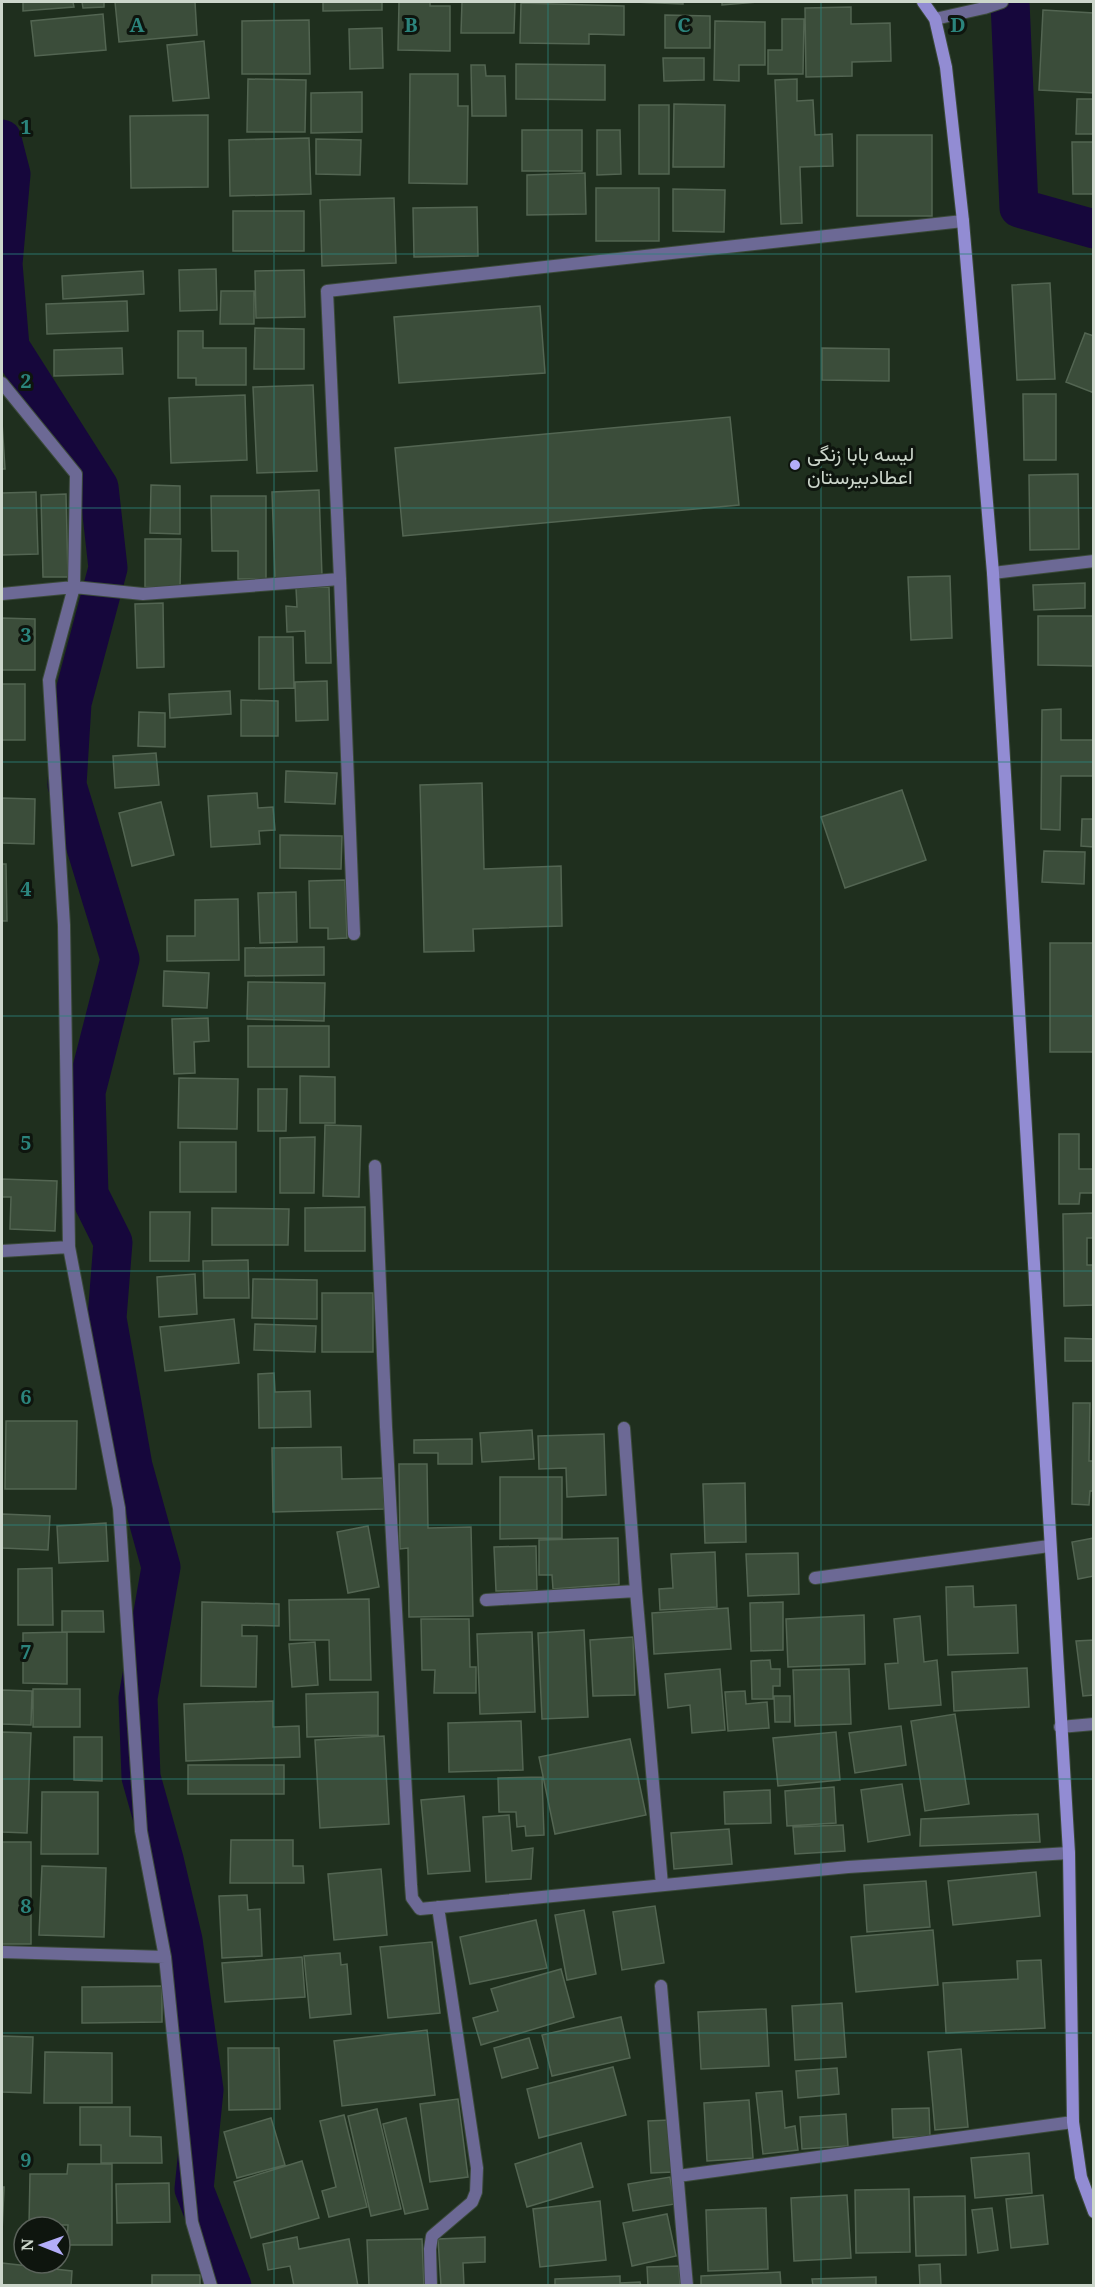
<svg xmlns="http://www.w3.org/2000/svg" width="1095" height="2287" font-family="'Noto Serif',Vazirmatn,serif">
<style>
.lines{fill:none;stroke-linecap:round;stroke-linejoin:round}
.canal{stroke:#16073c;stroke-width:39}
.building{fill:#3b4d3a;stroke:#536552;stroke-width:1.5}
.minor-casing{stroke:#3b4a3a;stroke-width:14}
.secondary-casing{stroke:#3b4a3a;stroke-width:14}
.minor{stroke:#6c6995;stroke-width:12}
.secondary{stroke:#928cd3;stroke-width:12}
.grid{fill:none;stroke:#2b847c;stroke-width:1.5;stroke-opacity:0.55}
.poi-dot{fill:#b3adf9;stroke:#0e150e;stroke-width:2}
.labels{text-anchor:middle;stroke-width:6;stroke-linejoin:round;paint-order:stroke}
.poi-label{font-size:20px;fill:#ccd6cb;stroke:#0e150e;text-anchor:start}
.grid-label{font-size:20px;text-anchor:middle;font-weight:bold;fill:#2b847c;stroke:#0e150e;stroke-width:6;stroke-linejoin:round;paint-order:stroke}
</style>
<rect width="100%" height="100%" fill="#1f2f1e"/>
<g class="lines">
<path class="canal" d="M1010 2 1019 208 1094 229
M2 139 11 174 3 264 10 347 99 487 108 568 72 703 67 785 120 959 86 1092 89 1194 113 1242 107 1318 133 1466 161 1567 138 1698 141 1777 164 1859 183 1940 204 2090 194 2189 232 2286"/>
</g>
<path class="building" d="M23 2H73L74 7 23 11Z
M82 2H104V7L83 8Z
M115 2H195L197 35 119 42Z
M323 2H382V10L323 11Z
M399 2H430V6H450V51L398 50Z
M462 2H515L514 33H461Z
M634 2H683V4Z
M722 2H758L722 5Z
M521 3 624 6V35L589 34V44L520 43Z
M851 7V24L890 23 891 61 852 62V76L806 77 805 8Z
M1043 10 1094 13V93L1039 90Z
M103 14 106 50 35 56 31 21Z
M665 15 710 16V48H665Z
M782 19H804L803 74H768V50H782Z
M309 20 310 74H242V21Z
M715 21 765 22V65H739V81L714 80Z
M382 28 383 68 350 69 349 29Z
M204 41 209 98 173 101 167 45Z
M663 58H704V80L664 81Z
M516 64 605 65V100L516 99Z
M471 65H485L486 76H505L506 116H472Z
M410 74H458V106H468L467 184 409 183Z
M248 79 306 80 305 132H247Z
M797 79V101L813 100 815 135 832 134 833 166 800 167 802 223 781 224 775 80Z
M362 92V132L311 133V93Z
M1077 99H1094V134H1076Z
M674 104 725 105 724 167H673Z
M639 105H669V174H639Z
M208 115V187L131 188 130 116Z
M522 130H582V171H522Z
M597 130H620L621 174 597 175Z
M857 135H932V216H857Z
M309 138 311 194 230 196 229 140Z
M316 139 361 140 360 175 316 174Z
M1072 142H1094V194H1073Z
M585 173 586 214 527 215V175Z
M596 188H659V241H596Z
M673 189 725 190 724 232 673 231Z
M394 198 396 263 322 266 320 200Z
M477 207 478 256 414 257 413 208Z
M233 211H304V251H233Z
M216 269 217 310 180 311 179 270Z
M304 270 305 317 256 318 255 271Z
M143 271 144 294 63 299 62 276Z
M1050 283 1055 379 1017 380 1012 285Z
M221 291H254V324H220Z
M127 301 128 331 47 334 46 304Z
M540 306 545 373 399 383 394 317Z
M255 328 304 329V369H254Z
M178 331H203V348H246V385H196V378H178Z
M1085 333 1094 336V393L1066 382Z
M122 348 123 374 54 376V350Z
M822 348 889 349V381L822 380Z
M313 385 317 471 257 473 253 387Z
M1023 394H1056V460H1024Z
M245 395 247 460 171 463 169 398Z
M730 417 739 505 403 536 395 448Z
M2 422 5 469H2Z
M1078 474 1079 549 1030 550 1029 475Z
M151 485 180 486V534L150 533Z
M319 490 322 576 275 578 272 492Z
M36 492 38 554 2 555V493Z
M66 494 68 577H43L41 495Z
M211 496H266V579H238V551H212Z
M145 539H181L180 588 145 587Z
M950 576 952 638 911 640 908 577Z
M1085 583V608L1034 610 1033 585Z
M329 587 331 663H306L305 631 287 632 286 606 297 607 296 588Z
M163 603 164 667 137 668 135 604Z
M1038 616H1094V666L1038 665Z
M2 618 35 619V670H2Z
M259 637H293L294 688 259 689Z
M327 681 328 720 296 721 295 682Z
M2 684H25V740H2Z
M230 691 231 714 170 718 169 694Z
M241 700 278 701V736H241Z
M1061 709V740H1094V776H1061L1060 830 1041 829 1042 710Z
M139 712 165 713V747L138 746Z
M156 753 159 785 115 788 113 756Z
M286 771 337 773 335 804 285 802Z
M482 783 484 869 561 866 562 926 473 929 474 951 424 952 420 785Z
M902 790 926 860 845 888 821 817Z
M257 793 258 808 273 807 275 830 259 831 260 844 211 847 208 796Z
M2 798 35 799 34 844 2 843Z
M161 802 174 855 132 866 119 813Z
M1082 819H1094V847L1081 846Z
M280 835 342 836 341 869 280 868Z
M1044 851 1085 852 1084 884 1042 882Z
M2 864H6L7 921H2Z
M345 880 347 938 328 939V928H310L309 881Z
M296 892 297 942 260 943 258 893Z
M238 899 239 960 167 961V936H195V900Z
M1050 943H1094V1052H1050Z
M324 947V975L245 976V948Z
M164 971 209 973 207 1008 163 1006Z
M248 982 325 983 324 1021 247 1019Z
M208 1018 209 1041 194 1042 195 1073 174 1074 172 1019Z
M248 1026H329V1067H248Z
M300 1076 335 1077V1123H300Z
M179 1078 238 1079 237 1129 178 1128Z
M258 1089H287L286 1131H258Z
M325 1125 361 1126 359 1197 323 1196Z
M1059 1134H1079V1169H1094V1193H1080L1079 1204H1059Z
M315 1137 314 1193H280V1138Z
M180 1142H236V1192H180Z
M2 1179 57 1181 55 1231 10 1229 11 1197H2Z
M365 1207V1251H305V1208Z
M212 1208 289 1209 288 1245H212Z
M150 1212H190L189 1261H150Z
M1094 1213V1238H1087V1265H1094V1305L1064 1306 1063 1214Z
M248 1260 249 1298H204L203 1261Z
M195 1274 197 1314 159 1317 157 1277Z
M253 1279 317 1280V1319L252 1318Z
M322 1293H373V1352H322Z
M234 1319 239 1363 165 1371 160 1327Z
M255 1324 316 1326 315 1352 254 1350Z
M1065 1338 1094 1339V1361H1065Z
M274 1373 275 1392 310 1391 311 1427 259 1428 258 1374Z
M1073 1403H1090L1089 1461H1094V1491H1090L1089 1505 1072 1504Z
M6 1421H77L76 1489H5Z
M532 1430 534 1459 482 1462 480 1433Z
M604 1434 606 1495 567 1497 566 1468 539 1469 538 1436Z
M472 1439V1464H438V1453H414V1440Z
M341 1447 342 1479 383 1478 384 1509 273 1512 272 1448Z
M399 1464H427L428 1528 471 1527 473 1616 409 1617 408 1548 400 1549Z
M500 1477H562V1538L500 1539Z
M745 1483 746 1542 705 1543 703 1484Z
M2 1514 50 1516 48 1550 2 1548Z
M106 1523 108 1561 59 1563 57 1526Z
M368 1526 379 1587 348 1593 337 1532Z
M618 1538 619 1584 553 1589 552 1575H539V1540Z
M1094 1538V1576L1078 1579 1072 1542Z
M536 1546 537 1590 496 1591 494 1547Z
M715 1552 717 1607 660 1610 659 1589 673 1588 671 1554Z
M798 1553 799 1594 748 1596 746 1554Z
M52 1568 53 1625H18V1569Z
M973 1586 974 1607 1016 1605 1018 1653 948 1655 946 1587Z
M369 1599 371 1680H330L329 1640H290L289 1600Z
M202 1602 279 1604V1626L242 1625V1636H257L256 1687 201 1686Z
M783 1602V1650L751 1651 750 1603Z
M728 1608 731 1649 654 1654 652 1613Z
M62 1611H103L104 1632H62Z
M864 1615 865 1664 788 1667 786 1619Z
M920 1616 924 1662 937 1660 941 1705 889 1709 885 1664 898 1663 894 1619Z
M421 1619H469L470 1667H476V1693H434L435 1670H422Z
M584 1630 588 1717 542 1719 538 1633Z
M67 1632V1684L23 1683V1633Z
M532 1632 535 1712 480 1714 477 1634Z
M633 1637 635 1695 593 1696 590 1640Z
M1094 1640V1695L1083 1696 1076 1641Z
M315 1642 318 1685 292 1687 289 1644Z
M770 1660 771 1669H780V1686H773V1699H752L751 1661Z
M1027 1668 1029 1707 954 1711 952 1672Z
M720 1669 725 1730 692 1733 690 1705 668 1708 665 1674Z
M849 1669 851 1724 795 1726 793 1670Z
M33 1689H80V1727H33Z
M2 1690 32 1691 31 1725 2 1724Z
M745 1691 746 1704 767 1702 769 1728 728 1731 725 1692Z
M378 1692V1735L307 1737 306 1694Z
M774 1696H790V1722H775Z
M273 1701V1727L299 1726 300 1757 186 1761 184 1704Z
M955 1714 969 1804 925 1811 911 1721Z
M521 1721 523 1770 449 1772 448 1723Z
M901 1726 906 1765 855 1773 849 1733Z
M2 1732 31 1733 27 1833 2 1832Z
M836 1732 840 1780 778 1786 773 1738Z
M384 1736 389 1824 320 1828 315 1740Z
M74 1737H102V1781L74 1780Z
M630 1739 646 1815 555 1834 539 1757Z
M188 1765H284V1794H188Z
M542 1777 544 1835 526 1836 525 1826 517 1827 516 1812H499L498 1778Z
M902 1784 910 1835 868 1842 861 1790Z
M834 1787 836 1823 787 1826 785 1791Z
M770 1790 771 1823 725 1824 724 1792Z
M42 1792H98V1854H41Z
M464 1796 470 1871 428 1874 421 1800Z
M1038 1814 1040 1842 920 1846 921 1819Z
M509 1815 512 1851 533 1848 531 1879 486 1882 483 1817Z
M843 1825 845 1851 795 1854 793 1827Z
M729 1829 732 1864 674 1869 671 1833Z
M231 1840H293V1866H303L304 1883H230Z
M2 1842H31V1944H2Z
M42 1866 106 1868 104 1937 39 1935Z
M381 1869 387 1935 334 1940 328 1874Z
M1036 1872 1040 1916 953 1925 948 1881Z
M926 1881 930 1927 867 1932 864 1885Z
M247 1895 248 1910 260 1909 262 1956 222 1958 219 1896Z
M655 1906 664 1963 622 1970 613 1912Z
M584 1910 596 1974 567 1980 555 1915Z
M536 1920 547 1968 470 1984 460 1937Z
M933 1930 938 1985 856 1992 851 1937Z
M432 1942 440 2013 388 2018 380 1947Z
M340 1953 341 1965 347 1964 351 2014 310 2018 304 1956Z
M302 1957 305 1997 225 2002 222 1963Z
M1041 1960 1045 2028 946 2033 943 1983 1018 1979 1017 1961Z
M561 1969 574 2017 481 2045 473 2018 498 2011 491 1989Z
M162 1986V2022L82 2023V1987Z
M842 2003 846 2057 795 2060 792 2006Z
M766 2009 769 2066 701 2069 698 2012Z
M621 2017 630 2058 552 2076 542 2035Z
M427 2030 435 2095 342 2106 334 2041Z
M2 2036 33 2037 31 2093 2 2092Z
M529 2038 538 2068 502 2078 494 2048Z
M228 2048H279L280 2109 229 2110Z
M961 2049 968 2127 935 2130 928 2052Z
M45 2052 112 2053V2103H44Z
M613 2067 626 2115 539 2138 527 2089Z
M837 2068 839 2094 798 2098 796 2071Z
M782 2091 785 2128 795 2126 798 2150 763 2154 756 2093Z
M458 2099 468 2177 430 2182 420 2104Z
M749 2100 753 2158 707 2161 704 2103Z
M80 2107H130V2136L161 2137 162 2163H101V2145H80Z
M929 2108 930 2136 893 2138 892 2109Z
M377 2109 401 2209 371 2216 348 2116Z
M846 2114 848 2146 802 2149 800 2117Z
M344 2115 367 2207 329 2217 322 2191 336 2187 320 2121Z
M271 2118 285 2165 237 2178 224 2132Z
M406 2118 428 2209 405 2214 383 2124Z
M670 2120 673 2172 651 2173 648 2121Z
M581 2143 593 2187 527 2207 515 2164Z
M1029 2153 1032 2193 975 2198 971 2158Z
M302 2161 319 2218 251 2238 234 2182Z
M68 2164H112V2245H67L68 2225H29L30 2174H67Z
M670 2177 675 2204 633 2211 628 2184Z
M169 2183 170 2222 117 2223 116 2184Z
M2 2187H4L2 2233Z
M909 2189 910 2252 856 2253 855 2190Z
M847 2195 851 2258 794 2261 791 2198Z
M1043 2195 1048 2244 1011 2248 1006 2199Z
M965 2196 966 2255 916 2256 914 2197Z
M600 2201 606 2260 540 2267 533 2209Z
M766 2208 768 2269 708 2271 706 2210Z
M992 2208 998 2250 978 2253 972 2210Z
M667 2214 676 2256 632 2266 623 2223Z
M297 2237 299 2249 349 2239 358 2286H294L290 2266 268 2270 263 2244Z
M485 2237V2262L463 2263 464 2286H441L438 2239Z
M422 2239 424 2286H369L367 2240Z
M2 2263 72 2271 71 2286H2Z
M940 2264 941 2286H920L919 2265Z
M679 2266 680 2286H648L647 2267Z
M780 2272 781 2286H701V2276Z
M152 2275H200V2286H152Z
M620 2276V2283L640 2282 641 2286H555V2279Z
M876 2277V2286H813L812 2279Z"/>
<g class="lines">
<defs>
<path id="minor" d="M935 19 984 8 1002 2
M2 383 76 474 74 587 49 680 64 925 69 1247 119 1508 141 1831 165 1957 192 2222 211 2286
M993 573 1094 561
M340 579 354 934
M2 594 74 587 143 594 340 579 327 291 963 221
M375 1166 386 1427 411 1885 412 1898 420 1909 848 1867 1069 1853
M2 1251 69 1247
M624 1428 636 1591 662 1885
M815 1578 1049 1546
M486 1600 636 1591
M1060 1727 1094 1724
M2 1952 165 1957
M661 1986 687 2286
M678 2176 1073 2122
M431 2286 430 2249 432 2236 472 2202 476 2192 477 2168 438 1907"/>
<path id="secondary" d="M923 2 935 19 946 67 963 221 993 573 1069 1853 1073 2122 1081 2177 1094 2212"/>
</defs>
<use href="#minor" class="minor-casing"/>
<use href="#secondary" class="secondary-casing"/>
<use href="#minor" class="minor"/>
<use href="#secondary" class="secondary"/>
</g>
<path class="grid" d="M274 2V2286M548 2V2286M821 2V2286M2 254H1094M2 508H1094M2 762H1094M2 1016H1094M2 1271H1094M2 1525H1094M2 1779H1094M2 2033H1094"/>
<circle class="poi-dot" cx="795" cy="465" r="6"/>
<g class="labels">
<g class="poi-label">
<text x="807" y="461">لیسه بابا زنگی<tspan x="807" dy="23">اعطادبیرستان</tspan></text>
</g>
</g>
<g class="grid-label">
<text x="137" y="32">A</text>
<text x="411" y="32">B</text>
<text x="684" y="32">C</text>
<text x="958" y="32">D</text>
<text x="26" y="134">1</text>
<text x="26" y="388">2</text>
<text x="26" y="642">3</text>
<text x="26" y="896">4</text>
<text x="26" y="1150">5</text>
<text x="26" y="1404">6</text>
<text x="26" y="1659">7</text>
<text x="26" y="1913">8</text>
<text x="26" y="2167">9</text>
</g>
<rect width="1095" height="2287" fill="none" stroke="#ccd6cb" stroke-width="6"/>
<g transform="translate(42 2245) rotate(271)"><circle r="28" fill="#0e150e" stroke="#5a625a" stroke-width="1.5"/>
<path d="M0-4.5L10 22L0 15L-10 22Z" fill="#b3adf9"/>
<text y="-9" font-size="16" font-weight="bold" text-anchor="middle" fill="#ccd6cb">N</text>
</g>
</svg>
